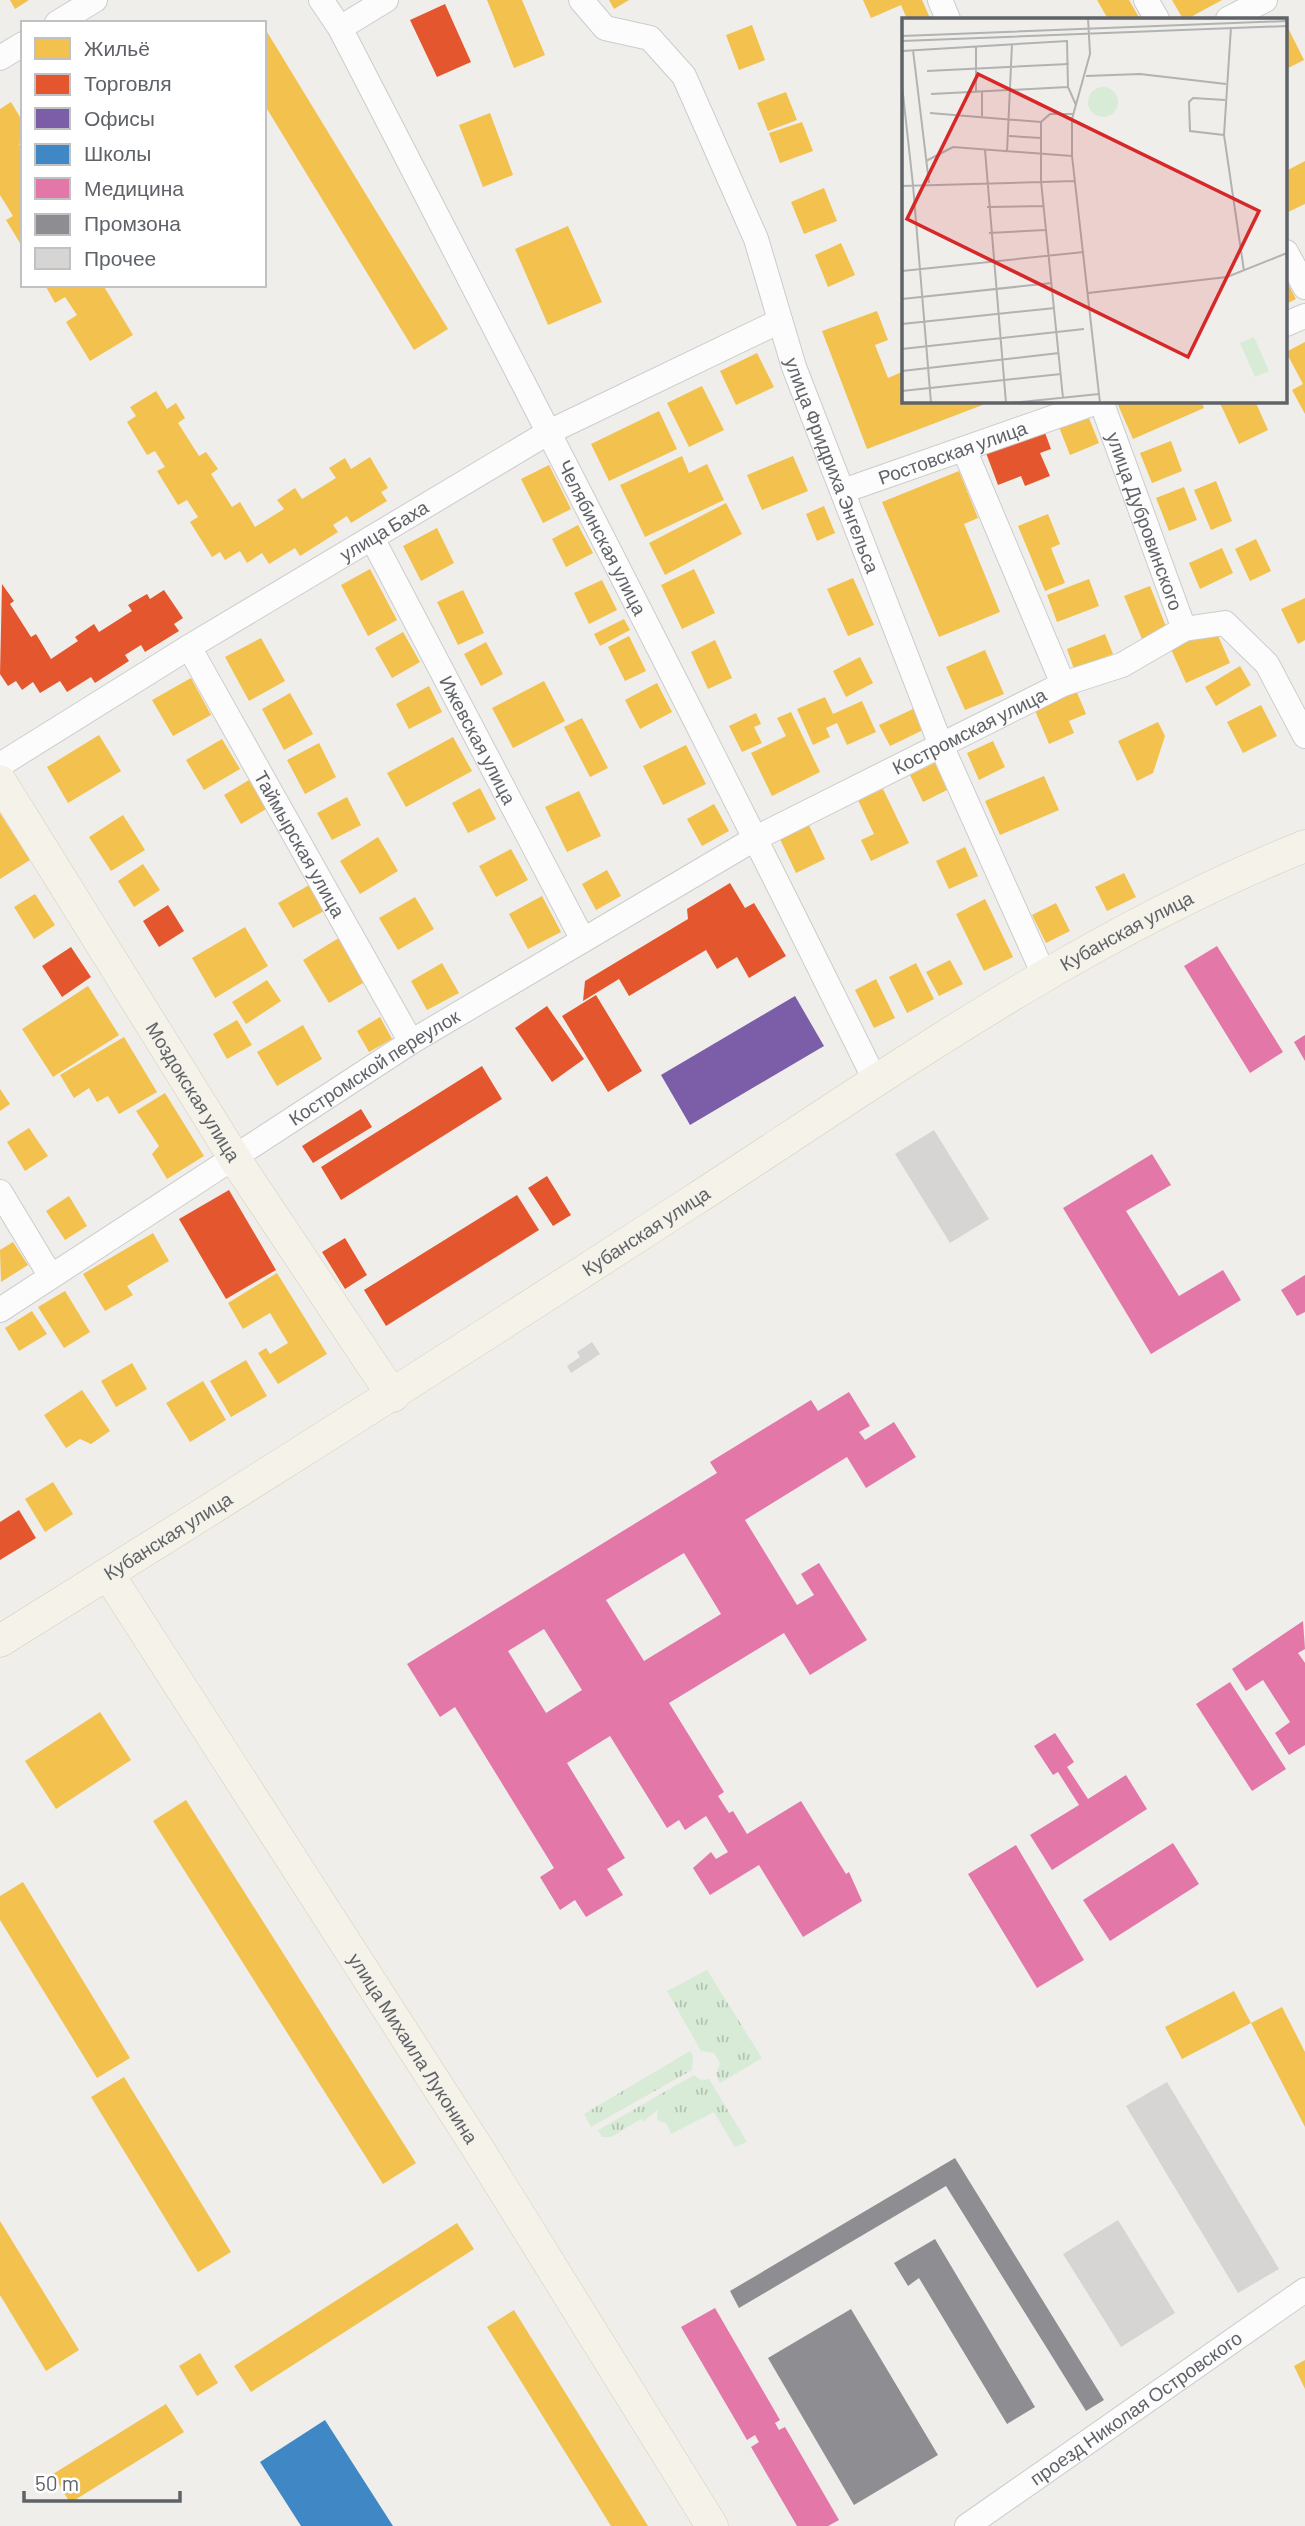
<svg xmlns="http://www.w3.org/2000/svg" width="1305" height="2526" font-family="Barlow,sans-serif">
<style>
.grass{fill:url(#grass-tufts)}
.homes{fill:#f2c14e}
.shops{fill:#e4572e}
.offices{fill:#7b5ea7}
.schools{fill:#3f88c5}
.health{fill:#e377a8;fill-rule:evenodd}
.industry{fill:#8d8d92}
.building{fill:#d6d5d3}
.lines{fill:none;stroke-linecap:round;stroke-linejoin:round}
.minor-casing{stroke:#cbcccc;stroke-width:26}
.major-casing{stroke:#d7ceb8;stroke-width:33}
.minor{stroke:#fdfcfc;stroke-width:24}
.major{stroke:#f4f2e9;stroke-width:32}
.labels{text-anchor:middle;stroke-width:7;stroke-linejoin:round;paint-order:stroke}
.street-label{font-size:19px;fill:#5f6368;stroke:#fff}
.inset-road{fill:none;stroke:#b1b2b2;stroke-width:2}
.view{fill:#d62828;fill-opacity:0.15;stroke:#d62828;stroke-width:3.5}
.inset-edge{fill:none;stroke:#5f6368;stroke-width:3.5}
</style>
<defs>
<pattern id="grass-tufts" width="24" height="20" patternUnits="userSpaceOnUse" patternTransform="scale(1.75)"><rect width="24" height="20" fill="#d8ebd6"/><path d="M3 7l-1-3M5 7V3M7 7l1-3M15 17l-1-3M17 17v-4M19 17l1-3" fill="none" stroke="#b2c2b1"/></pattern>
</defs>
<rect width="100%" height="100%" fill="#efeeea"/>
<path class="grass" d="M707 1970 762 2058 720 2083 716 2075 720 2063 714 2053 701 2051 667 1991Z
M690 2051 693 2056 692 2070 591 2127 584 2114Z
M694 2075 701 2080 709 2079 747 2142 735 2147 714 2112 671 2134 666 2123 657 2120 658 2109 643 2122 641 2119 611 2137H602L598 2130Z"/>
<path class="homes" d="M10 0H29L15 9Z
M487 0H522L545 55 514 68Z
M609 0H629L614 9Z
M863 0H922L930 18 907 19 901 5 871 18Z
M1097 0H1129L1140 19H1108Z
M1172 0H1222L1187 19H1183Z
M1286 24 1304 60 1286 69Z
M752 25 765 60 739 70 726 35Z
M264 27 448 329 414 350 264 104Z
M786 92 797 120 768 131 757 103Z
M11 102 23 122V141L19 144 23 151V248L6 220 13 216 0 195V109Z
M490 113 513 175 483 187 459 125Z
M802 122 813 151 780 163 769 133Z
M1305 161V204L1286 213V171Z
M824 188 837 221 804 234 791 202Z
M568 226 602 302 548 325 515 249Z
M841 243 855 275 828 287 815 255Z
M1286 280 1296 299 1286 304Z
M45 285H103L133 335 90 361 66 322 77 315 65 297 55 303Z
M877 311 888 340 875 345 888 378 904 371V401H993L867 449 822 331Z
M1305 342V414L1292 390 1303 384 1286 352Z
M757 353 774 387 736 405 720 371Z
M702 386 724 430 689 447 667 403Z
M156 391 167 409 176 403 185 418 178 423 199 456 206 452 218 469 211 474 232 507 240 502 255 527 284 509 277 500 295 488 302 499 336 478 329 468 345 458 351 469 370 457 388 488 381 492 387 501 351 523 347 516 333 525 338 532 300 556 295 548 269 564 262 553 247 563 240 551 225 560 220 552 212 557 190 522 198 517 187 500 178 505 157 471 165 467 155 451 147 455 127 422 136 416 130 407Z
M1127 401H1201L1204 408 1133 439 1118 405Z
M1219 401H1255L1268 430 1239 444Z
M659 411 677 449 609 481 591 444Z
M1088 416 1099 443 1070 455 1059 427Z
M1171 441 1182 471 1152 483 1140 453Z
M682 456 689 473 707 464 724 500 645 537 620 485Z
M793 456 808 491 762 510 747 475Z
M549 465 571 509 543 523 521 479Z
M959 471 978 518 964 524 1000 612 939 637 882 502Z
M1216 481 1232 521 1211 530 1194 490Z
M1184 487 1197 520 1169 531 1156 498Z
M726 503 742 534 665 575 649 543Z
M824 506 835 533 817 541 806 514Z
M1048 514 1060 544 1051 548 1065 583 1045 591 1018 526Z
M578 525 593 553 566 567 552 539Z
M437 528 454 563 421 581 403 546Z
M1256 539 1271 571 1250 581 1235 549Z
M1222 548 1233 573 1200 589 1189 563Z
M370 569 397 620 368 636 341 585Z
M694 569 715 613 682 629 661 585Z
M853 578 874 625 848 636 827 589Z
M1089 579 1099 606 1057 622 1047 595Z
M602 580 617 610 589 624 574 593Z
M1150 586 1167 629 1142 639 1124 596Z
M463 590 484 633 458 645 437 602Z
M1305 598V640L1298 644 1281 609Z
M624 619 630 630 600 646 594 634Z
M1215 629 1230 663 1186 683 1171 649Z
M403 632 420 662 392 678 375 648Z
M1105 634 1113 654 1074 669 1067 649Z
M629 636 646 671 625 681 608 647Z
M261 638 285 681 249 701 225 657Z
M715 640 732 678 708 689 691 652Z
M486 642 503 674 481 686 464 654Z
M985 650 1004 694 965 710 946 667Z
M860 657 873 683 846 697 833 671Z
M1240 666 1251 685 1216 706 1205 687Z
M191 678 211 715 173 736 152 700Z
M544 681 565 721 513 748 492 708Z
M657 683 672 712 640 729 625 700Z
M429 686 442 712 409 729 396 704Z
M1076 690 1086 714 1069 721 1074 733 1049 744 1034 708Z
M290 693 313 734 284 750 262 709Z
M825 697 833 714 862 701 876 732 847 745 837 723 826 728 830 737 813 745 797 709Z
M1261 705 1277 736 1243 753 1227 722Z
M913 709 923 730 890 746 879 725Z
M791 712 820 772 772 796 751 753 786 736 777 718Z
M756 713 761 724 754 727 762 743 742 752 729 726Z
M582 718 608 768 590 777 564 727Z
M1158 722 1165 736 1153 773 1137 781 1118 741Z
M99 735 121 771 68 803 47 767Z
M453 737 472 771 406 807 387 773Z
M222 739 240 769 204 790 186 760Z
M993 741 1005 767 979 780 967 753Z
M319 743 336 777 305 794 287 760Z
M686 745 706 784 663 805 643 766Z
M935 763 947 790 923 802 910 775Z
M1044 776 1059 810 1000 835 985 801Z
M249 780 266 809 241 824 224 795Z
M480 788 496 819 468 833 452 803Z
M883 789 909 843 871 861 861 840 874 834 858 800Z
M579 791 601 836 567 852 545 807Z
M347 797 361 825 332 840 317 813Z
M714 804 729 831 702 846 687 819Z
M0 813 30 860 0 879Z
M123 815 145 850 111 871 89 837Z
M807 821 825 859 796 873 778 835Z
M378 837 398 871 360 894 340 861Z
M965 847 978 876 949 889 936 861Z
M511 849 528 880 496 897 479 866Z
M143 864 160 890 134 907 118 881Z
M607 870 621 896 596 910 582 884Z
M1124 873 1136 897 1107 911 1095 887Z
M311 884 326 910 293 928 278 903Z
M35 894 55 925 34 939 14 907Z
M542 896 561 932 528 949 509 914Z
M415 897 434 929 398 950 379 918Z
M985 899 1013 957 984 971 956 914Z
M1056 903 1070 931 1046 943 1032 915Z
M245 927 268 966 215 998 192 958Z
M342 936 368 980 329 1003 303 960Z
M950 960 963 984 939 996 926 972Z
M442 963 459 993 427 1010 411 981Z
M916 963 934 999 907 1013 889 977Z
M876 979 895 1018 874 1028 855 990Z
M267 980 281 1001 246 1024 232 1002Z
M88 986 119 1035 53 1077 22 1029Z
M380 1017 392 1039 369 1052 357 1031Z
M237 1020 252 1045 227 1059 213 1034Z
M303 1025 322 1059 277 1086 257 1052Z
M124 1037 157 1092 119 1114 108 1096 97 1102 89 1088 74 1098 60 1075Z
M0 1089 10 1104 0 1111Z
M165 1093 204 1156 167 1179 152 1154 159 1146 136 1111Z
M29 1128 48 1156 25 1171 7 1142Z
M69 1196 87 1226 65 1240 46 1211Z
M153 1233 169 1261 127 1286 133 1295 105 1311 83 1274Z
M13 1242 28 1265 1 1282 0 1250Z
M277 1273 327 1354 278 1384 258 1353 266 1348 270 1354 288 1343 270 1313 243 1329 228 1303Z
M65 1291 90 1332 64 1348 38 1307Z
M32 1311 47 1334 19 1351 5 1328Z
M246 1360 267 1396 231 1417 210 1381Z
M132 1363 147 1389 116 1407 101 1381Z
M203 1381 226 1420 190 1442 166 1403Z
M82 1390 110 1431 91 1444 80 1439 66 1448 44 1415Z
M53 1482 73 1514 45 1532 25 1499Z
M100 1712 131 1760 56 1809 25 1761Z
M186 1800 416 2163 383 2184 153 1821Z
M23 1882 130 2058 97 2078 0 1920V1896Z
M1234 1991 1251 2023 1182 2059 1165 2027Z
M1282 2007 1305 2052V2127L1251 2023Z
M124 2077 231 2252 198 2272 91 2097Z
M0 2221 79 2350 46 2371 0 2295Z
M457 2223 474 2249 251 2392 234 2366Z
M514 2310 648 2526H611L537 2407 487 2327Z
M200 2353 218 2383 197 2396 179 2366Z
M1305 2360V2389L1294 2366Z
M166 2404 184 2432 70 2503 53 2474Z"/>
<path class="shops" d="M445 4 471 62 437 77 410 20Z
M1044 430 1051 449 1040 453 1050 476 1025 486 1021 476 998 485 986 453Z
M2 584 14 601 10 604 31 637 36 634 51 659 78 641 75 637 94 624 99 632 132 611 128 605 147 594 150 599 164 590 183 618 174 624 179 631 145 652 141 645 125 655 129 661 95 683 91 677 67 692 60 681 40 693 33 682 22 690 16 681 8 686 0 674Z
M730 883 745 908 754 903 786 956 749 978 737 957 717 969 706 950 629 996 619 979 583 1001 585 981 688 919 687 909Z
M168 905 184 931 159 947 143 921Z
M71 947 91 977 62 997 42 966Z
M596 995 642 1071 608 1092 562 1016Z
M547 1006 584 1059 552 1082 515 1028Z
M482 1066 502 1099 341 1200 321 1167Z
M361 1109 372 1127 313 1163 302 1146Z
M547 1176 571 1215 553 1226 528 1188Z
M229 1190 276 1270 226 1299 179 1219Z
M517 1195 539 1230 386 1326 364 1290Z
M345 1238 367 1275 345 1289 322 1252Z
M19 1510 36 1538 0 1560V1522Z"/>
<path class="offices" d="M795 996 824 1046 690 1125 661 1075Z"/>
<path class="schools" d="M325 2420 393 2526H301L260 2462Z"/>
<path class="health" d="M1217 946 1283 1052 1250 1073 1184 966Z
M1305 1035V1061L1294 1042Z
M1152 1154 1171 1185 1126 1211 1179 1296 1223 1270 1241 1300 1151 1354 1063 1208Z
M1305 1275V1312L1297 1316 1281 1290Z
M849 1392 870 1426 859 1432 865 1440 894 1422 916 1457 866 1488 847 1457 745 1520 797 1605 814 1595 801 1574 819 1563 867 1640 810 1675 784 1633 669 1703 724 1792 718 1796 729 1813 733 1811 747 1834 801 1801 846 1874 849 1872 862 1901 803 1937 759 1865 710 1895 693 1868 711 1852 716 1859 728 1852 706 1816 685 1830 679 1820 667 1828 610 1736 567 1763 625 1858 607 1869 623 1895 586 1917 575 1900 560 1910 540 1877 554 1868 455 1707 440 1717 407 1664 717 1473 710 1462 811 1400 818 1411ZM684 1553 721 1614 644 1661 606 1600ZM544 1629 582 1690 546 1713 508 1651Z
M1303 1621 1305 1649 1298 1653 1305 1663V1745L1289 1755 1275 1733 1290 1722 1263 1680 1246 1691 1232 1669Z
M1230 1682 1286 1769 1252 1791 1196 1704Z
M1055 1733 1074 1762 1067 1767 1088 1799 1126 1775 1147 1809 1052 1870 1030 1835 1079 1805 1058 1772 1053 1775 1034 1746Z
M1173 1843 1199 1884 1110 1941 1083 1900Z
M1016 1845 1084 1960 1037 1988 968 1874Z
M715 2308 780 2420 775 2423 779 2430 785 2427 839 2520 828 2526H797L751 2447 759 2442 755 2435 747 2440 681 2327Z"/>
<path class="industry" d="M955 2158 1104 2400 1086 2411 946 2186 739 2308 730 2291Z
M935 2239 1035 2407 1007 2424 919 2278 908 2286 894 2263Z
M851 2309 938 2455 854 2505 768 2358Z"/>
<path class="building" d="M934 1130 989 1219 950 1243 895 1154Z
M592 1342 600 1354 571 1373 567 1366 580 1357 577 1352Z
M1167 2082 1279 2269 1238 2293 1126 2106Z
M1118 2220 1175 2313 1121 2347 1063 2254Z"/>
<g class="lines">
<defs>
<g id="minor">
<path id="s1" d="M321 0 340 28C521 378 702 728 876 1082"/>
<path id="s2" d="M581 0 605 28 650 38 684 76 756 239 794 367 940 743 1044 975"/>
<path d="M940 0 948 19"/>
<path d="M1146 0 1157 19"/>
<path d="M1228 19 1265 0"/>
<path d="M57 23 95 0"/>
<path d="M340 28 386 0"/>
<path d="M0 58 23 44"/>
<path d="M1286 252 1305 287"/>
<path d="M1286 324 1305 316"/>
<path id="s3" d="M1101 401 1184 629 1225 623 1267 664 1305 736"/>
<path d="M964 449 1063 684"/>
<path id="s4" d="M843 491 1100 401"/>
<path id="s5" d="M372 538 583 940"/>
<path id="s6" d="M189 647 411 1042"/>
<path id="s7" d="M0 765 189 647 549 432 780 321"/>
<path d="M0 1192 50 1275"/>
<path id="s8" d="M0 1310 411 1042 756 838 1063 684 1122 665 1184 629"/>
<path id="s9" d="M967 2526 1305 2290"/>
</g>
<g id="major">
<path id="s10" d="M0 781 235 1159 393 1396"/>
<path id="s11" d="M108 1574 482 2155 712 2526"/>
<path id="s12" d="M0 1641C233 1496 464 1349 694 1200 891 1072 1086 933 1305 846"/>
</g>
</defs>
<use href="#minor" class="minor-casing"/>
<use href="#major" class="major-casing"/>
<use href="#minor" class="minor"/>
<use href="#major" class="major"/>
</g>
<g class="labels">
<g class="street-label">
<text dy="7" stroke="none"><textPath href="#s4" startOffset="116">Ростовская улица</textPath></text>
<text dy="7" stroke="none"><textPath href="#s2" startOffset="551">улица Фридриха Энгельса</textPath></text>
<text dy="7" stroke="none"><textPath href="#s3" startOffset="128">улица Дубровинского</textPath></text>
<text dy="7" stroke="none"><textPath href="#s7" startOffset="450">улица Баха</textPath></text>
<text dy="7" stroke="none"><textPath href="#s1" startOffset="607">Челябинская улица</textPath></text>
<text dy="7" stroke="none"><textPath href="#s8" startOffset="1130">Костромская улица</textPath></text>
<text dy="7" stroke="none"><textPath href="#s5" startOffset="228">Ижевская улица</textPath></text>
<text dy="7" stroke="none"><textPath href="#s6" startOffset="226">Таймырская улица</textPath></text>
<text dy="7" stroke="none"><textPath href="#s12" startOffset="1332">Кубанская улица</textPath></text>
<text dy="7" stroke="none"><textPath href="#s8" startOffset="446">Костромской переулок</textPath></text>
<text dy="7" stroke="none"><textPath href="#s10" startOffset="366">Моздокская улица</textPath></text>
<text dy="7" stroke="none"><textPath href="#s12" startOffset="765">Кубанская улица</textPath></text>
<text dy="7" stroke="none"><textPath href="#s12" startOffset="198">Кубанская улица</textPath></text>
<text dy="7" stroke="none"><textPath href="#s11" startOffset="564">улица Михаила Луконина</textPath></text>
<text dy="7" stroke="none"><textPath href="#s9" startOffset="206">проезд Николая Островского</textPath></text>
</g>
</g>
<g transform="translate(902 18)">
<rect width="385" height="385" fill="#efeeea"/>
<path d="M186 84a15 15 0 1 1 30 0a15 15 0 1 1-30 0Z" fill="#d8ebd6"/>
<path d="M352 319 367 353 353 359 338 325Z" fill="#d8ebd6"/>
<path class="inset-road" d="M186 0 188 36 170 101V138L198 385M329 9 322 117 342 253M0 18 385 3M0 23 385 8M74 28V73M11 32 27 165M0 33 165 23 166 69 174 87M25 53 167 46M184 58 238 56 324 66M0 67 11 167M80 73V98M29 76 166 69M28 95 139 104 148 96H171M139 104V163L161 380M322 117 288 113 287 84 291 80 323 82M107 118 139 120M83 132 104 385M105 134 110 26M24 143 51 129 170 138M11 167 29 385M0 168 173 163M85 189 141 188M87 215 143 212M0 253 182 234M186 275 325 259 385 235M0 281 150 265M0 306 153 290M0 331 182 311M0 353 157 335M0 373 159 356M108 385 197 376"/>
<path class="view" d="M76 56 357 193 286 339 5 201Z"/>
<rect width="385" height="385" class="inset-edge"/>
</g>
<rect x="21" y="21" width="245" height="266" fill="#ffffff" stroke="#bfc1c3" stroke-width="2"/>
<rect x="35" y="38" width="35" height="21" fill="#f2c14e" stroke="#bfc1c3" stroke-width="2"/>
<text x="84" y="56" font-size="21" fill="#5f6368">Жильё</text>
<rect x="35" y="74" width="35" height="21" fill="#e4572e" stroke="#bfc1c3" stroke-width="2"/>
<text x="84" y="91" font-size="21" fill="#5f6368">Торговля</text>
<rect x="35" y="108" width="35" height="21" fill="#7b5ea7" stroke="#bfc1c3" stroke-width="2"/>
<text x="84" y="126" font-size="21" fill="#5f6368">Офисы</text>
<rect x="35" y="144" width="35" height="21" fill="#3f88c5" stroke="#bfc1c3" stroke-width="2"/>
<text x="84" y="161" font-size="21" fill="#5f6368">Школы</text>
<rect x="35" y="178" width="35" height="21" fill="#e377a8" stroke="#bfc1c3" stroke-width="2"/>
<text x="84" y="196" font-size="21" fill="#5f6368">Медицина</text>
<rect x="35" y="214" width="35" height="21" fill="#8d8d92" stroke="#bfc1c3" stroke-width="2"/>
<text x="84" y="231" font-size="21" fill="#5f6368">Промзона</text>
<rect x="35" y="248" width="35" height="21" fill="#d6d5d3" stroke="#bfc1c3" stroke-width="2"/>
<text x="84" y="266" font-size="21" fill="#5f6368">Прочее</text>
<path d="M24 2491v10h156v-10" fill="none" stroke="#5f6368" stroke-width="3.5"/>
<text x="35" y="2491" font-size="21" fill="#5f6368" stroke="#ffffff" stroke-width="5" paint-order="stroke">50 m</text>
</svg>
